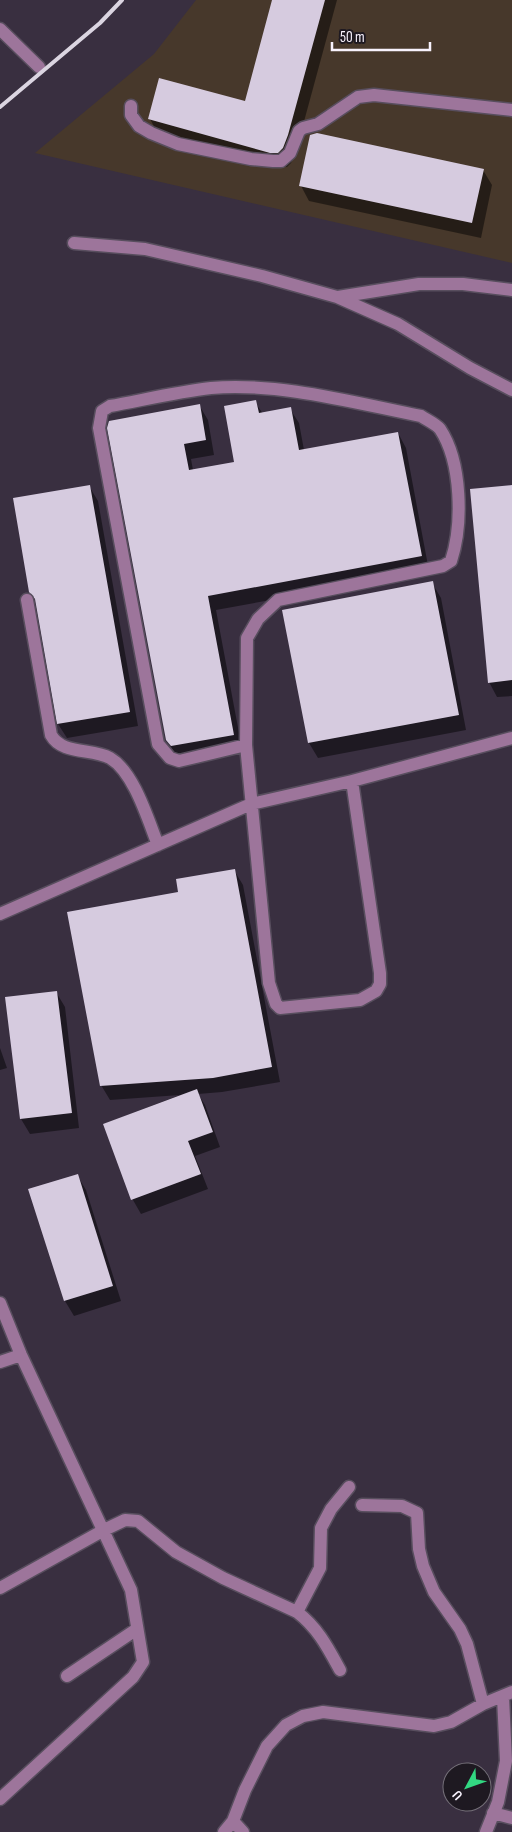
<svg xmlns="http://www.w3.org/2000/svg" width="512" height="1832" font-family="'Sofia Sans Condensed',sans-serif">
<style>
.industrial{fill:#47382b}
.shadow{fill:#0007}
.building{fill:#d6cbdf}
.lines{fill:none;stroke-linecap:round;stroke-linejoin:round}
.minor-casing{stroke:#584e5e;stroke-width:15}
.minor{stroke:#9d759b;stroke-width:12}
.rail{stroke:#dbd5e1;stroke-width:4}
</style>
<rect width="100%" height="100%" fill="#392f40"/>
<path class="industrial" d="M196 0H512V263L35 153 154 54Z"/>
<path class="shadow" d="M273 0H337L296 151 291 163 287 167H279L158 134 150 119 246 103Z
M483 170 492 185 481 238 309 201 301 186Z
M255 402 263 414 290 409 299 423 304 450 398 433 406 448 429 571 216 610 242 749 176 755 167 740 109 428 199 405 208 420 214 455 191 459 193 470 236 463Z
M89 486 98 501 138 726 67 738 58 724 37 603 31 592Z
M512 486V696L497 697 489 682Z
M432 583 441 598 466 730 318 758 309 743 283 611Z
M234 870 243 885 280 1082 222 1092 198 1094 205 1105 220 1147 195 1156 208 1189 141 1214 133 1200 104 1124 180 1095 110 1100 101 1085 179 893Z
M56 992 65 1007 79 1128 30 1134 21 1119 6 998Z
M0 1048 7 1068 0 1070Z
M77 1175 86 1190 121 1301 74 1316 65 1301 30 1190Z"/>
<path class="building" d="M272 0H325L288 135 283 148 278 153H270L148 119 159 78 245 101Z
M317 133 484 169 472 223 299 186 310 135Z
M256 400 259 413 291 407 299 450 398 432 422 556 208 596 234 735 171 746 166 740 107 428 109 421 200 404 206 440 184 444 189 470 234 462 224 406Z
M90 485 130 712 57 724 35 599 29 592 13 498Z
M512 485V680L488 683 470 489Z
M433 581 459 715 308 743 282 610Z
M235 869 272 1067 213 1078 100 1086 67 912 178 892 176 879Z
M57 991 72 1113 20 1119 5 997Z
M197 1089 213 1132 188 1141 201 1174 131 1200 103 1124Z
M78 1174 113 1286 64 1301 28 1189Z"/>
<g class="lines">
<defs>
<path id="minor" d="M0 29 39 67
M131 106V115L139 126 151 133 178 144 251 159 273 161H281L290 153 299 131 303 128 318 124 358 97 374 95 512 110
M74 243 145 249 262 276 337 297 398 324 470 368 512 390
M338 297 419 284H463L512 290
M27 600 51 735C62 755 92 748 110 758 134 772 148 820 158 845
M246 745 179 761 170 758 158 744 99 428 102 411 110 406C143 400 177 392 211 388 278 382 355 403 421 416 427 420 436 424 440 429 462 462 463 525 451 561L443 566 278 600 258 619 247 638 246 745 269 983 276 1004 280 1008 360 1000 376 991 380 984V973L352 781
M0 914 251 804 352 781 512 738
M0 1303 21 1355 131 1590 143 1662 133 1677 0 1799
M0 1362 21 1355
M362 1505 402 1506 417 1513 419 1549 423 1566 434 1592 460 1629 467 1644 483 1704
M0 1588 104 1530 125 1520 138 1521 176 1552 223 1578 297 1612C318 1628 328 1648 340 1670
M297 1612 320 1568 321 1528 331 1509 349 1487
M67 1676 137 1629
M493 1813 512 1818
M233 1821 243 1832
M224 1832 233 1821 245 1790 267 1746 286 1725 303 1716 323 1712 434 1726 451 1722 483 1704 512 1692
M486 1832 498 1802 506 1761 503 1697"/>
</defs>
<use href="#minor" class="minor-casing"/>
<use href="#minor" class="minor"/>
<path class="rail" d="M0 107 100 23 122 0"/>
</g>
<g transform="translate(467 1787) rotate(229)"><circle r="24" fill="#1e1921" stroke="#757079"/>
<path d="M0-4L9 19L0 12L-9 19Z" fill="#32d882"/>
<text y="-8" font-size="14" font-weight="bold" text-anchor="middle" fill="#f8f2fd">U</text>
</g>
<path d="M332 42v8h98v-8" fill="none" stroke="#f8f2fd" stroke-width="2.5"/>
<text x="340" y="42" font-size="15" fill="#f8f2fd" stroke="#1e1921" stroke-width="4" paint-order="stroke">50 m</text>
</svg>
